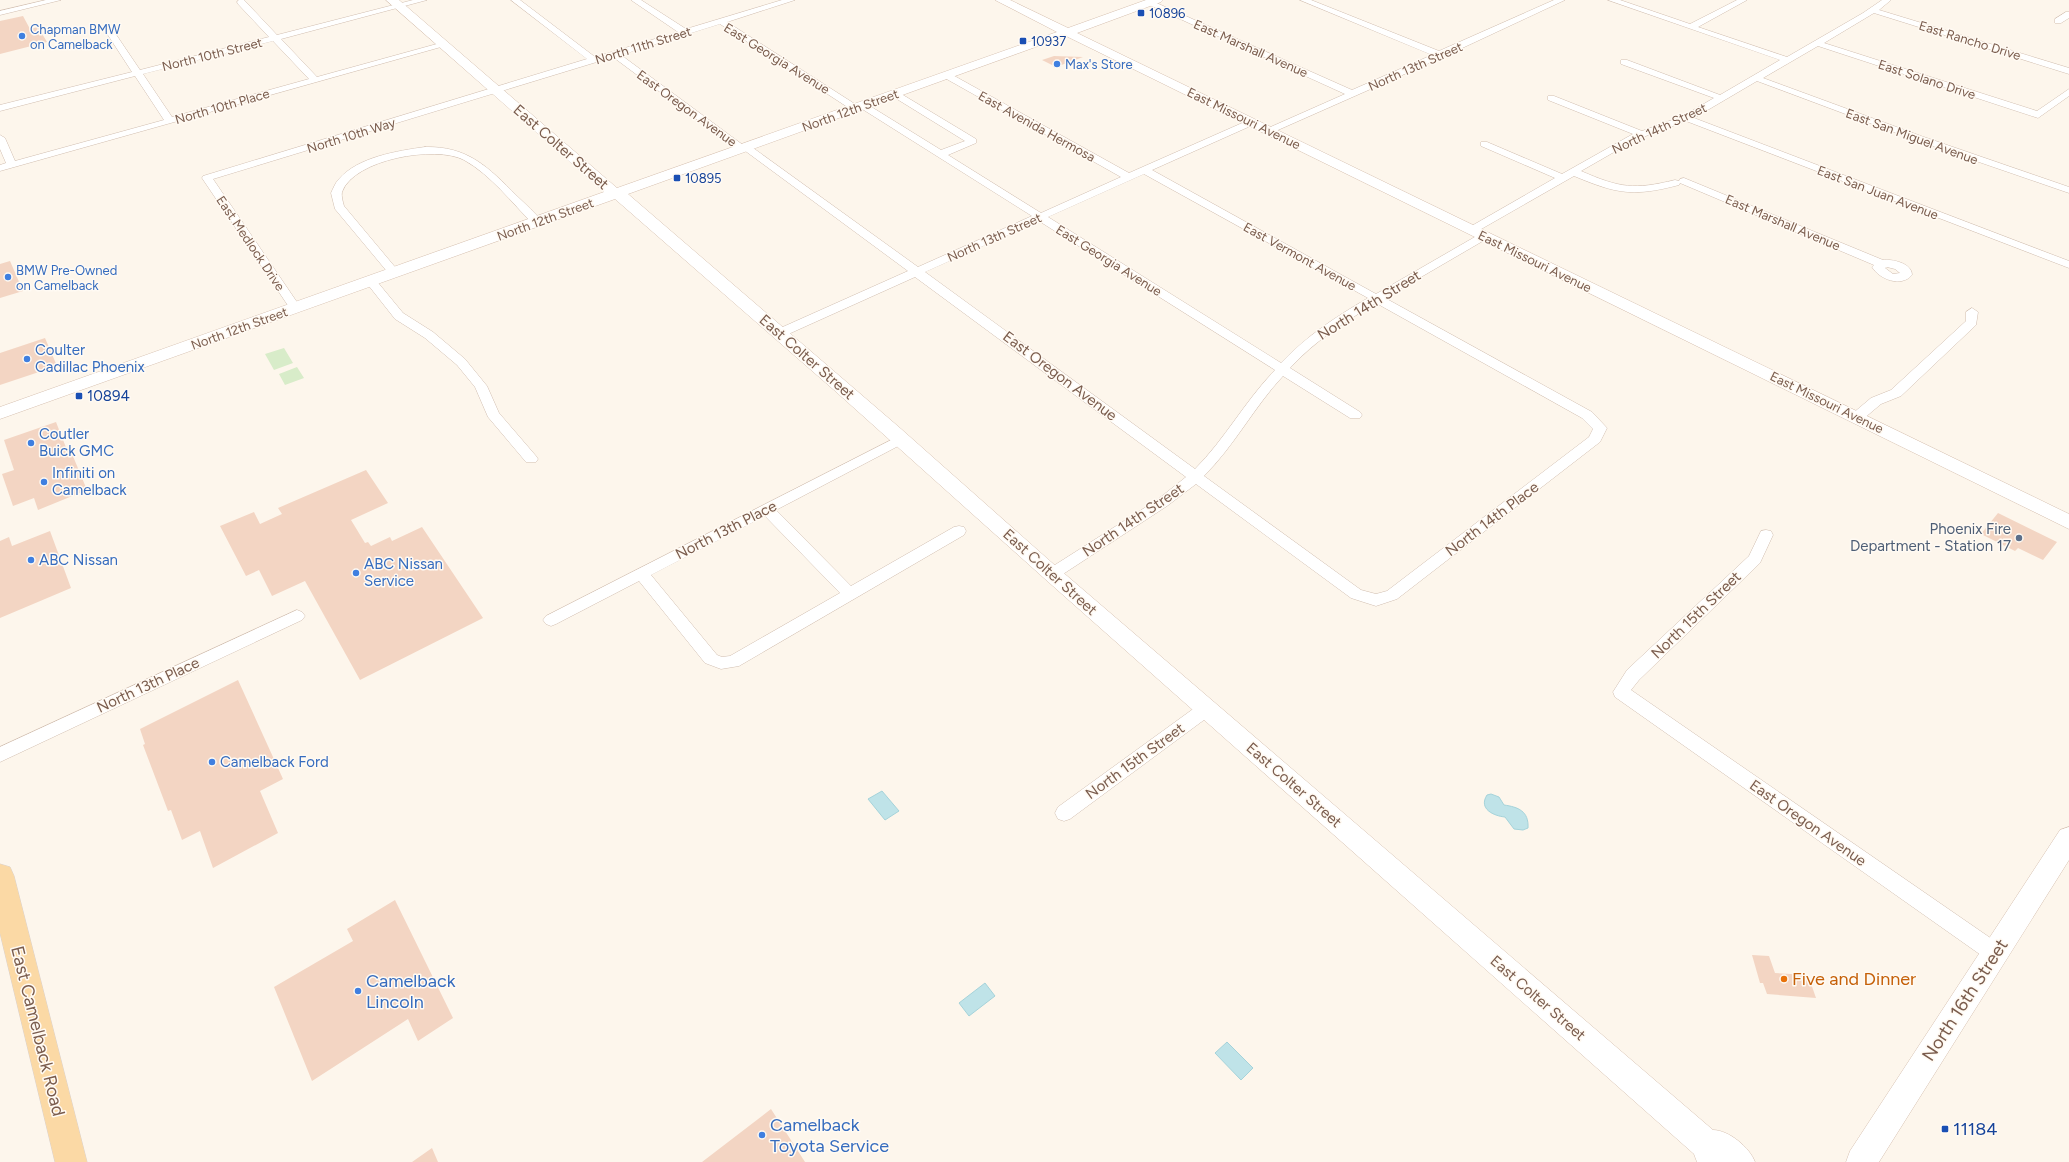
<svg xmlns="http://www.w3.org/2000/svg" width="2069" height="1162" font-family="Figtree,sans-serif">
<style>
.green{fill:#d8ecc9}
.water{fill:#bfe3e8;stroke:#a5d3da}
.building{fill:#f3d5c3}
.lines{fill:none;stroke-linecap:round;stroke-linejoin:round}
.street-casing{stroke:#d1beb0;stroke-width:1}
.secondary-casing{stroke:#d6c0b0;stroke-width:1}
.primary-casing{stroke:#dad1cd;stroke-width:1}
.street{fill:#fff;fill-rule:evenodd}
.secondary{fill:#fff;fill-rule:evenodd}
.primary{fill:#fbd9a5;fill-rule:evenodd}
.transit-dot{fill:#1a4fb4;stroke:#fffaf3;stroke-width:1.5}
.shop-dot{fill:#3f7fe0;stroke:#fffaf3;stroke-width:1.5}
.service-dot{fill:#5c6f8a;stroke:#fffaf3;stroke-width:1.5}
.food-dot{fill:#e8710a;stroke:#fffaf3;stroke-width:1.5}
.labels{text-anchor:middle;stroke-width:3;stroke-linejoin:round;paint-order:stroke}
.far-transit-label{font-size:13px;fill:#164399;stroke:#fffaf3;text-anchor:start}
.far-shop-label{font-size:13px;fill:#366cbe;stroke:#fffaf3;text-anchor:start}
.far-street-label{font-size:13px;fill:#7a5c4d;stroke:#fffaf3}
.street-label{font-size:15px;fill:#7a5c4d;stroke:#fffaf3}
.shop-label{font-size:15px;fill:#366cbe;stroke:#fffaf3;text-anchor:start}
.transit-label{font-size:15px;fill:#164399;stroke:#fffaf3;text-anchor:start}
.service-label{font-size:15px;fill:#4e5e75;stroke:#fffaf3;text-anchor:end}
.near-food-label{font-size:18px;fill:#c56008;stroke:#fffaf3;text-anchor:start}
.near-shop-label{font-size:18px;fill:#366cbe;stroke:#fffaf3;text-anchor:start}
.near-street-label{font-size:18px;fill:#7a5c4d;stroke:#fffaf3}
.near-transit-label{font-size:18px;fill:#164399;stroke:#fffaf3;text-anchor:start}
</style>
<rect width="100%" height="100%" fill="#fdf6ec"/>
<path class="green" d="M284 348 293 363 274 370 265 354Z
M297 367 304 378 285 385 279 374Z"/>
<path class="water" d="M882 791 899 811 885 820 868 799Z
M1491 794 1499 797 1504 805C1518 807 1529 811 1528 828L1523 830 1514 829 1505 817C1494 816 1478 809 1487 795Z
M985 983 995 996 969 1016 959 1003Z
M1227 1042 1253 1068 1241 1080 1215 1053Z"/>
<path class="building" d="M23 16 30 29 38 27 47 42 0 54V21Z
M1054 56 1083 57 1056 67 1042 60Z
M10 261 23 291 0 298V264Z
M45 338 57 366 0 385V353Z
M56 422 67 450 70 449 87 490 38 510 34 498 13 506 2 474 14 470 4 440Z
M366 470 388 503 351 520 365 543 368 542 371 546 390 537 392 541 422 527 483 618 360 680 305 581 272 596 259 570 246 576 220 526 254 512 260 524 282 514 278 508Z
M1998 513 2057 542 2043 560 2018 548 2015 551 1981 534Z
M50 531 71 588 0 618V541L9 537 12 546Z
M238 680 283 779 260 791 278 833 213 868 200 831 182 840 171 810 168 811 143 745 145 744 140 729Z
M395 900 453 1018 418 1041 408 1019 312 1081 274 987 353 941 347 929Z
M1752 955 1769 956 1775 973 1808 975 1816 998 1767 994 1763 983H1760Z
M771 1109 805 1162H702Z
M432 1148 438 1162H412Z"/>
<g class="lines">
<defs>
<path id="street" d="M46 0H61L0 15V11Z
M239 0H244L277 35 413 0H427L281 39 317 77 444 42 448 45 0 171V165L6 163 0 149V135L5 138 15 161 164 120 135 76 0 111V105L132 72 106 32 107 30H113L140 70 269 37 238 4 237 2ZM273 41 309 79 172 117 143 74Z
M511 0H520L595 57 678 32 631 0H641L686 29 782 0H795L727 22 858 106 859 103H865L941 150 965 141 892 96V92H898L976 139V143L948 155 1041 213 1121 177 943 77V73H949L1129 173 1249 120H1255V124L1152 170 1376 294 1480 234H1488L1489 236 1488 238 1385 298 1592 412 1607 428 1600 442 1397 599 1376 606 1351 598 1196 484 1167 506 1057 578 1052 580 1047 578 1045 574 1047 570 1157 500 1186 477 915 277 784 336H776L774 333 776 330 908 271 744 150H738L613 57 213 179 301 308 299 310H291L202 178 203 176 587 59ZM720 24 852 110H858L859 107 1032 216 918 267 749 145H743L621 55ZM1144 174 1368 298C1334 318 1308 335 1281 363L1048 217ZM1039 221 1275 370C1245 401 1225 439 1195 469L925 272ZM1376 303 1582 418 1593 429 1589 437 1387 591 1376 594 1361 590 1204 476C1235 445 1254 407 1283 376L1350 418H1360L1362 415 1360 412 1290 368C1316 340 1343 323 1376 303Z
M1300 0H1311L1439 51 1554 0H1565L1443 57 1269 134 1264 131 1266 129 1345 94 1145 3 1152 1 1352 90 1432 55Z
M1608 0H1620L1690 24 1737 0H1747L1698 27 1787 57 1863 13 1882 0H1891L1879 10 2069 68V74L1874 13 1824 43 2037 111 2069 89V96L2038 118 1818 46 1763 78 1921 136 2069 187V193L1915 140 1757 81 1694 118 2069 261V268L1686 121 1635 140 1581 171C1620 188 1634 190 1675 180L1679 181 1680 183 1679 185C1633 197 1617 194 1574 176L1476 232H1468L1467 230 1468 228 1555 178 1481 146V142H1487L1562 174 1633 134 1548 100V96H1554L1642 131 1683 116 1714 98 1621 64V60H1627L1720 95 1780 60Z
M2066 12H2069V18L2061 23H2055V19Z
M425 147C468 146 488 167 517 196 525 204 535 212 542 222L541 224H533C512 203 491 175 464 160 436 145 354 159 342 192 341 196 343 202 344 206L400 273 394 276 390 275 335 209 331 193C333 189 335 183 339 179 358 157 397 151 425 147Z
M1684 178 1883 260C1892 259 1912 263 1912 275 1901 288 1879 279 1872 267L1874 265 1680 183 1679 181 1680 179ZM1887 267 1895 269 1900 273 1893 274 1885 268Z
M371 278 375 279 403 313 433 332 465 359 487 386 499 413 536 456 538 459 536 462H526L488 417 475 387 457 365 425 338 395 319 365 281Z
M1972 308 1978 312 1976 325 1901 396 1881 404 1862 420H1852L1850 417 1852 414 1871 398 1891 390 1966 321V312Z
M901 435 906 436 908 439 906 442 776 510 851 586 954 527 959 526 964 527 966 531 964 535 739 666 721 669 705 663 639 581 556 624 551 626 546 624 543 620 546 616ZM765 516 840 593 730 656 722 657 717 655 651 575Z
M1766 530 1771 531 1773 535 1760 563 1639 680 1631 690 2002 946 2005 953 2002 960 1995 962 1988 960 1615 697 1613 692 1627 670 1749 556 1761 531Z
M297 610 302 612 305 616 302 620 0 762V747Z
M1206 702 1212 704 1214 709 1212 714 1070 819 1064 821 1058 819 1055 813 1058 807 1200 704Z"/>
<path id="secondary" d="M386 0H399L617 188 1057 32 995 0H1010L1068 28 1146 0H1163L1161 2 1077 33 2069 514V529L1066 36 628 194 900 428 1059 569 1713 1130C1729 1130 1750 1148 1755 1162H1697L1694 1154 1045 579 834 390 615 199 0 419V407L604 192Z
M2069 827V860L1879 1162H1846L1850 1151 2060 830Z"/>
<path id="primary" d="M0 864 10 867 14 876 87 1162H55L0 933Z"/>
</defs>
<use href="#street" class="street-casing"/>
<use href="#secondary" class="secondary-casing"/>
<use href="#primary" class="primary-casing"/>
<use href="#street" class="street"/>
<use href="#secondary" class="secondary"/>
<use href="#primary" class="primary"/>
</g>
<g class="transit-dot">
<rect x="1137" y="9" width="8" height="8" rx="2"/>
<rect x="1019" y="37" width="8" height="8" rx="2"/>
<rect x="673" y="174" width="8" height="8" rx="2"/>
<rect x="75" y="392" width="8" height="8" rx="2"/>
<rect x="1941" y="1125" width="8" height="8" rx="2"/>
</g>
<g class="shop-dot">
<circle cx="22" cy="36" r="4"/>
<circle cx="1057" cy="64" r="4"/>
<circle cx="8" cy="277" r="4"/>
<circle cx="27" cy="359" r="4"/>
<circle cx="31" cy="443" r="4"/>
<circle cx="44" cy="482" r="4"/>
<circle cx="31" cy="560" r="4"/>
<circle cx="356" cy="573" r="4"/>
<circle cx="212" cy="762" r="4"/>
<circle cx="358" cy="991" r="4"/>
<circle cx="762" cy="1135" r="4"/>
</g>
<circle class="service-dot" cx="2019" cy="538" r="4"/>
<circle class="food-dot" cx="1784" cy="979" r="4"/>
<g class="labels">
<g class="far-transit-label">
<text x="1149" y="18">10896</text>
<text x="1031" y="46">10937</text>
<text x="685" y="183">10895</text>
</g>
<g class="far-shop-label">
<text x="30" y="34">Chapman BMW<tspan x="30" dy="15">on Camelback</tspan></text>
<text x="1065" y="69">Max's Store</text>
<text x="16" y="275">BMW Pre-Owned<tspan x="16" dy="15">on Camelback</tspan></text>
</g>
<g class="far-street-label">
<text transform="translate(1970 40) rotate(17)" y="5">East Rancho Drive</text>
<text transform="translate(643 45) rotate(-17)" y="5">North 11th Street</text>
<text transform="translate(1251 48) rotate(24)" y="5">East Marshall Avenue</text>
<text transform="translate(212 54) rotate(-14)" y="5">North 10th Street</text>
<text transform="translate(777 58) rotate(32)" y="5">East Georgia Avenue</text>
<text transform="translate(1415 66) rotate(-24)" y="5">North 13th Street</text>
<text transform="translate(1927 79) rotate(18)" y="5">East Solano Drive</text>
<text transform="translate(222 106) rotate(-16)" y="5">North 10th Place</text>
<text transform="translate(687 108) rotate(36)" y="5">East Oregon Avenue</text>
<text transform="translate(850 110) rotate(-20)" y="5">North 12th Street</text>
<text transform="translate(1244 118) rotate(26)" y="5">East Missouri Avenue</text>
<text transform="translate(1037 126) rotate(29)" y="5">East Avenida Hermosa</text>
<text transform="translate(1659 128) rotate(-25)" y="5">North 14th Street</text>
<text transform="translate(351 135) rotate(-17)" y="5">North 10th Way</text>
<text transform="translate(1912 136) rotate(20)" y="5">East San Miguel Avenue</text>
<text transform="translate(1878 192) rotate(21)" y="5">East San Juan Avenue</text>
<text transform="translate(545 219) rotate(-20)" y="5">North 12th Street</text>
<text transform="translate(1783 222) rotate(23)" y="5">East Marshall Avenue</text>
<text transform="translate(994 237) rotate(-24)" y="5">North 13th Street</text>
<text transform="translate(251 243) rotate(56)" y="5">East Medlock Drive</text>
<text transform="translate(1300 256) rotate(29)" y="5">East Vermont Avenue</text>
<text transform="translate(1109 260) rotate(32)" y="5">East Georgia Avenue</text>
<text transform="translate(1535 261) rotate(26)" y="5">East Missouri Avenue</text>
<text transform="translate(239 328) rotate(-20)" y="5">North 12th Street</text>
<text transform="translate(1827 402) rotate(26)" y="5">East Missouri Avenue</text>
</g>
<g class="street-label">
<text transform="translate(561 147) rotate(41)" y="5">East Colter Street</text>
<text transform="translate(1369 305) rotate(-32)" y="5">North 14th Street</text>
<text transform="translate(807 357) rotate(41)" y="5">East Colter Street</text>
<text transform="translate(1060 376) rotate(37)" y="5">East Oregon Avenue</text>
<text transform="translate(1492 519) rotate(-37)" y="5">North 14th Place</text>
<text transform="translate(1133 520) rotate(-34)" y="5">North 14th Street</text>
<text transform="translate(726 530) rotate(-27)" y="5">North 13th Place</text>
<text transform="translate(1050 572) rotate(42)" y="5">East Colter Street</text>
<text transform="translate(1696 615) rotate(-44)" y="5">North 15th Street</text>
<text transform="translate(148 685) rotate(-25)" y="5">North 13th Place</text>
<text transform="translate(1135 761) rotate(-36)" y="5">North 15th Street</text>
<text transform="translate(1294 785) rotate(41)" y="5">East Colter Street</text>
<text transform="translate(1808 823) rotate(35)" y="5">East Oregon Avenue</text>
<text transform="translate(1538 998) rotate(41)" y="5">East Colter Street</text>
</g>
<g class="shop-label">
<text x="35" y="355">Coulter<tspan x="35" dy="17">Cadillac Phoenix</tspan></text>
<text x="39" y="439">Coutler<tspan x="39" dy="17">Buick GMC</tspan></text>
<text x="52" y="478">Infiniti on<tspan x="52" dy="17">Camelback</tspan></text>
<text x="39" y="565">ABC Nissan</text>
<text x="364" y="569">ABC Nissan<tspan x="364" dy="17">Service</tspan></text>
<text x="220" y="767">Camelback Ford</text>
</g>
<g class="transit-label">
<text x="87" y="401">10894</text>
</g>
<g class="service-label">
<text x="2011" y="534">Phoenix Fire<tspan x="2011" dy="17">Department - Station 17</tspan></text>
</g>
<g class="near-food-label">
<text x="1792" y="985">Five and Dinner</text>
</g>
<g class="near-shop-label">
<text x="366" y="987">Camelback<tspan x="366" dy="21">Lincoln</tspan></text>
<text x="770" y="1131">Camelback<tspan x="770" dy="21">Toyota Service</tspan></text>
</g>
<g class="near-street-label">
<text transform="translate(1965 1000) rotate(-57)" y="6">North 16th Street</text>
<text transform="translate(38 1031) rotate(76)" y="6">East Camelback Road</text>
</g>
<g class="near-transit-label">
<text x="1953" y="1135">11184</text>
</g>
</g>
</svg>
